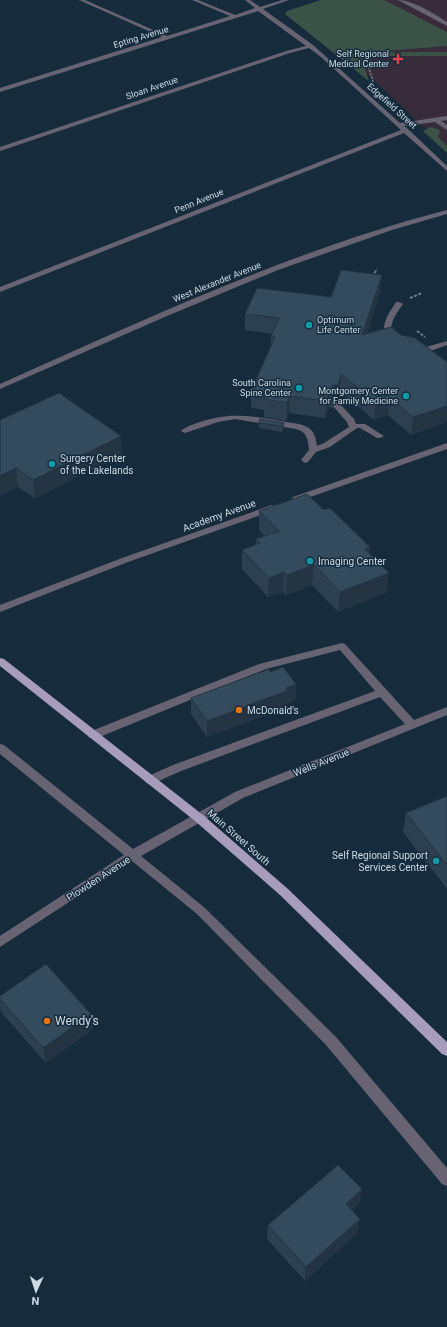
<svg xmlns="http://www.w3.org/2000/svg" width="447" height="1327" font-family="Roboto,sans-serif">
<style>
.medical{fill:#382c3a}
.green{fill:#3b5347}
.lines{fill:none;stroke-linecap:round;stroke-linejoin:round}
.path-far1{stroke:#6a7d8b;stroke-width:1.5;stroke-dasharray:2.5 1;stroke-linecap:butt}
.path{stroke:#6a7d8b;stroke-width:2;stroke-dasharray:3 1.5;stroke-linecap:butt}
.minor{fill:#686373;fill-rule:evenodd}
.major{fill:#a79cbc;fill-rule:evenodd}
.wall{fill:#2d4051}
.shaded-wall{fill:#243442}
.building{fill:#344b5e;stroke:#243442}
.health-dot{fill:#e0444e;stroke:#162c3d;stroke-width:1.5}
.culture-dot{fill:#0f9aa8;stroke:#162c3d;stroke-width:1.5}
.food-dot{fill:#e8710a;stroke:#162c3d;stroke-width:1.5}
.labels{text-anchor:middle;stroke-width:3;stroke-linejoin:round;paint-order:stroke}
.far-street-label{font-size:9px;fill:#ccdae5;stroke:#162c3d}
.far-poi-label{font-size:9px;fill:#ccdae5;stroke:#162c3d;text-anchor:end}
.poi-label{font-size:10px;fill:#ccdae5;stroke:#162c3d;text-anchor:start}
.street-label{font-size:10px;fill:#ccdae5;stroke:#162c3d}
.near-poi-label{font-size:12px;fill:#ccdae5;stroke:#162c3d;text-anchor:start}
</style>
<rect width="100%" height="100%" fill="#162c3d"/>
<path class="medical" d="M324 0H447V149L378 84 330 43Z"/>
<path class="green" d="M321 0H383L388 2 447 32V46L360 53 369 81 285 14 287 11Z
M398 52H447V56H384L383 55 387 53Z
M431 127 440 130 438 137 447 146V153L423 131Z"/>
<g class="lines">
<path class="path-far1" d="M364 53 373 81 371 82"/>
<path class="path" d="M372 277 377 269
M410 298 422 293
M417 331 425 337"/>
<path class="minor" d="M79 0H85L167 36 230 16 192 0H198L235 15 255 8 245 0H250L260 7 282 0H289L263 9 313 45 400 123 447 116V120L441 121 447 125V130L435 122 404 126 408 129 447 166V171L404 133 0 292V287L401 130 321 57 309 48 290 53 0 151V147L286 51 306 46 258 11 0 92V88L162 37Z
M398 0C412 0 435 14 447 22V26Z
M447 210V214L392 230 278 270 167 316 0 389V384C146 319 292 250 447 210Z
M396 302H399L403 304C395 316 387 325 394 339L390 341H387C379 326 388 315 396 302Z
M447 341V345C438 348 421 357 412 350L413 348H423Z
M333 403H339L354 419 356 424H365L384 436 380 438H377L360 428H357L330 447 316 452 308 462 305 463 301 460 309 450C308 439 307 432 296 429L235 419 218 422 185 433 181 431C185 427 192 425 197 423 229 411 254 416 286 422 293 423 304 424 310 429 315 433 316 440 317 446L324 443 349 427 347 422 332 405Z
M447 443V449L299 501H293L292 499 293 497Z
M272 505 275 506 276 508 275 510 128 562 0 612V605L122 558Z
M342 643 345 644 414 720 447 707V715L243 798 141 856 205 908 336 1037 447 1168V1186L442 1184 326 1045 197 914 132 861 0 947V936L124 855 0 754V744L4 745 133 849 235 792 405 724 380 697 181 771 154 783 150 784 146 783 145 780 146 777 173 765 375 691 340 650 266 669 97 738H89L88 735 89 732 259 664Z"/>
<path class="major" d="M0 658 4 659 203 815 288 889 447 1042V1056L442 1054 280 895 195 821 0 666Z"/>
</g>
<path class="wall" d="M382 275 380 292 367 334 401 335 447 362V422L411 435 388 415 374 420 340 391 337 402H333V408L329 407 325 418 289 413 286 421 264 417V410L251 408V391L271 347V336L272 334 245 330V314L331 297Z
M0 420 121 436 122 455 35 498 18 487Z
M259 423H284L283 428 282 432 259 428Z
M324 510 370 547V554L387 592 338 612 312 585 286 595 283 592 268 597 242 569V550L256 545V539L264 536 259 530V511Z
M270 672 296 684 295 700 288 703V707L207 737 191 714V698Z
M447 796V889L403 832 406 813Z
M0 996 91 1014 93 1029 46 1063 1 1012 0 1006Z
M362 1189 359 1203 352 1210 357 1233 305 1281 267 1239 268 1225Z"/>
<path class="shaded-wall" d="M382 275 380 292 361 352 362 335Z
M341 374 340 391 337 402H333L334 391 332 388 333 385Z
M330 390 329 407 325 418 326 401Z
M290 396 289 413 286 421 287 403Z
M390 398 388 415 374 420 376 403Z
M447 406V422L411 435 413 417Z
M284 423 283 428 282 432V426Z
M121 436 122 455 35 498 33 480Z
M16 468 18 487 0 496V476Z
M370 547 368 567 365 549Z
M314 565 312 585 286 595 287 575Z
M284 572 283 592 268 597 269 578Z
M389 573 387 592 338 612 340 592Z
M296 684 295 700 288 703V707L207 737V721Z
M91 1014 93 1029 46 1063 43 1048Z
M362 1189 359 1203 344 1218 346 1204Z
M360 1219 357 1233 305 1281 306 1267Z"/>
<path class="building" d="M341 270 382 275 362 335 391 327 401 335 415 338 447 362V406L413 417 390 398 376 403 341 374 338 385H333L332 388 334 391 330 390 326 401 290 396 287 403 264 399 267 393 251 391 275 337 271 336 279 318 245 314 257 288 331 297Z
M59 393 121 436 33 480 16 468 0 476V420Z
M260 419 284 423 282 426 259 423Z
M307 494 324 510 330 508 370 547 365 549 389 573 340 592 314 565 287 575 284 572 269 578 242 550 260 543 256 539 279 531 259 511Z
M283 667 296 684 286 688 289 690 207 721 191 698 269 669 270 672Z
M447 796V865L406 813Z
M46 964 91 1014 43 1048 0 999V996Z
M338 1165 362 1189 346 1204 360 1219 306 1267 268 1225Z"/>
<path class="health-dot" d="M396 53h4v4h4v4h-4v4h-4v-4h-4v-4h4z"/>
<g class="culture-dot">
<circle cx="309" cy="325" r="4"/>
<circle cx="299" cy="388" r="4"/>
<circle cx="406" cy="396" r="4"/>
<circle cx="52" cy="464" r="4"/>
<circle cx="310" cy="561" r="4"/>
<circle cx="436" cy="861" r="4"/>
</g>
<g class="food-dot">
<circle cx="239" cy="710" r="4"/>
<circle cx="47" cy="1021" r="4"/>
</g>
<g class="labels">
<g class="far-street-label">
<text transform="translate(141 37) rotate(-17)" y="3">Epting Avenue</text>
<text transform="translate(152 88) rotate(-19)" y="3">Sloan Avenue</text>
<text transform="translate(392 106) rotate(42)" y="3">Edgefield Street</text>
<text transform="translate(199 201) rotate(-22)" y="3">Penn Avenue</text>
<text transform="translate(217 282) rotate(-22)" y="3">West Alexander Avenue</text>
</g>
<g class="far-poi-label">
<text x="389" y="57">Self Regional<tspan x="389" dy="10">Medical Center</tspan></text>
<text x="317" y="323" text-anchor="start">Optimum<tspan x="317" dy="10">Life Center</tspan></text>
<text x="291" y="386">South Carolina<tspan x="291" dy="10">Spine Center</tspan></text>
<text x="398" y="394">Montgomery Center<tspan x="398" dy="10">for Family Medicine</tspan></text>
</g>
<g class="poi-label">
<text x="60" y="462">Surgery Center<tspan x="60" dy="12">of the Lakelands</tspan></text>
<text x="318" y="565">Imaging Center</text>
<text x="247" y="714">McDonald's</text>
<text x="428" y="859" text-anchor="end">Self Regional Support<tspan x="428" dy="12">Services Center</tspan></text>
</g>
<g class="street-label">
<text transform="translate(219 515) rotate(-20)" y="4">Academy Avenue</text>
<text transform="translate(321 762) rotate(-22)" y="4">Wells Avenue</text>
<text transform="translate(239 837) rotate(41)" y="4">Main Street South</text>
<text transform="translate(98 878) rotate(-33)" y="4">Plowden Avenue</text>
</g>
<g class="near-poi-label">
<text x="55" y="1025">Wendy's</text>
</g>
</g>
<g transform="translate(36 1291) rotate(183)" stroke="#162c3d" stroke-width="3" paint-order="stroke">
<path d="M0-3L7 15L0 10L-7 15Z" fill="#ccdae5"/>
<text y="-6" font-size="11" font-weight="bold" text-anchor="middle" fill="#ccdae5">N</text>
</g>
</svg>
